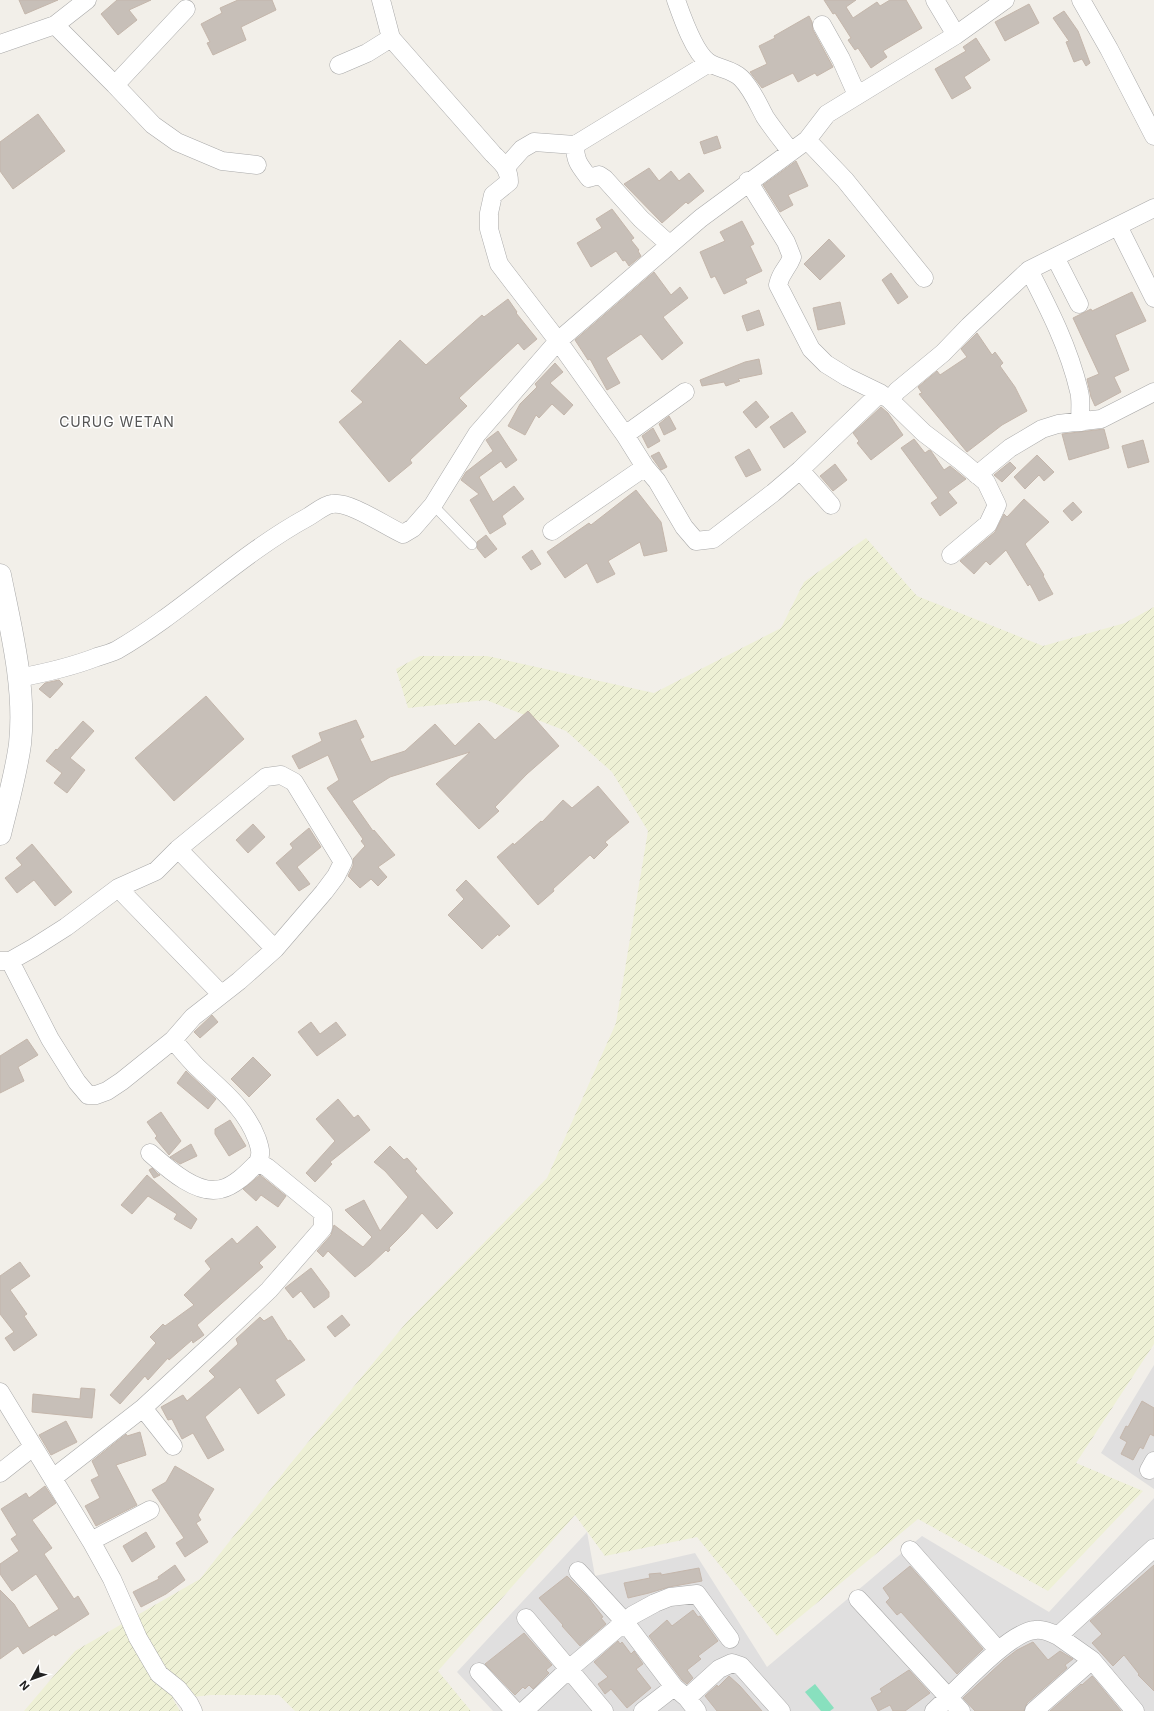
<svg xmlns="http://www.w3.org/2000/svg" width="1154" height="1711" font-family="Inter,sans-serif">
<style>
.residential{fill:#e0dfdf}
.farmland{fill:url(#farmland-furrows)}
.pitch{fill:#88e0be}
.building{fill:#c7bfb8;stroke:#c4b6ab}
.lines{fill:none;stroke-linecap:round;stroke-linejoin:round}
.service-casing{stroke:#a9a9a9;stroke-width:10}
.minor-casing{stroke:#a9a9a9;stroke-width:19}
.tertiary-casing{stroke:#a9a9a9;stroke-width:23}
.service{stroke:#fff;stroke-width:9}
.minor{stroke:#fff;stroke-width:18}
.tertiary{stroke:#fff;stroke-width:22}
.labels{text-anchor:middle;stroke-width:3;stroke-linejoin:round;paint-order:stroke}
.quarter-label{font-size:14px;letter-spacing:1px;fill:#555;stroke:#fff}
</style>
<defs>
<pattern id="farmland-furrows" width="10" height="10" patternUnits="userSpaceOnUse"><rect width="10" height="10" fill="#eef0d5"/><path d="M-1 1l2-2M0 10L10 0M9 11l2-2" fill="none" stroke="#ccceb7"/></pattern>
</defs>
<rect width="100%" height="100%" fill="#f2efe9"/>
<path class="residential" d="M1154 1365V1489L1101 1453Z
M1154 1498V1711H493L457 1672 587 1532 595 1576 695 1553 767 1667 922 1536 1049 1612Z"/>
<path class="farmland" d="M866 538 917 596 1043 646 1125 623 1154 607V1344L1076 1463 1143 1491 1048 1591 918 1519 777 1636 697 1537 605 1556 575 1515 438 1671 471 1711H295L279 1695H211L173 1699 180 1711H24L75 1651 200 1579 291 1463 406 1323 547 1178 616 1023 648 831 612 772 566 731 486 700 408 708 396 669 420 656H487L654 693 781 628 804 582Z"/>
<path class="pitch" d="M815 1684 834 1708 830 1711H821L805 1692Z"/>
<path class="building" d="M19 0H58L25 14Z
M117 0H151L129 10 137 20 118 35 101 14Z
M238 0H272L276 10 241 27 246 40 213 55 207 43 210 42 201 24 222 13 220 8Z
M824 0H856L846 7 853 18 877 2 880 6 890 0H906L922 28 883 51 887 57 871 68 858 48 855 50 848 40 851 38 835 13 833 14Z
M1029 4 1039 23 1005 41 995 22Z
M1064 11 1078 31 1090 63 1086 66 1082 59 1074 62 1066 42 1069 41 1053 18Z
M809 16 812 22 813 30 833 67 817 76 815 73 798 82 793 73 762 88 750 72 767 64 759 46 775 38 774 36Z
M976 38 990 60 964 77 971 88 952 99 935 69 966 51 963 47Z
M38 114 65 151 13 189 0 171V142Z
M717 136 721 148 704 154 700 142Z
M796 161 808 186 788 195 793 205 780 212 763 185Z
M649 168 659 181 671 171 679 181 689 173 704 191 688 204 686 202 662 223 624 184Z
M612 209 634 238 631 240 639 250 638 251 641 256 629 266 625 260 623 261 616 251 591 267 577 243 602 228 596 219Z
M742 221 754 244 750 246 762 271 745 279 747 283 724 294 715 276 711 278 700 252 725 241 720 232Z
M829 239 845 256 820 280 804 264Z
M654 272 671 295 680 287 688 298 663 317 683 343 662 360 641 334 606 358 620 383 607 390 590 359 588 360 575 340Z
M891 273 908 297 898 304 882 280Z
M1132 292 1146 321 1115 335 1129 370 1114 377 1121 392 1095 406 1091 397 1087 379 1099 374 1073 318 1091 309 1092 311Z
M508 299 517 312 516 313 537 339 524 350 518 343 459 398 467 406 410 460 412 463 389 482 339 422 363 402 351 391 400 340 426 365 482 315 484 317Z
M840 302 845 324 818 330 813 308Z
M759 310 764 325 747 331 742 316Z
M977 333 992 355 995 352 1003 363 1000 366 1015 387 1027 411 1002 425 967 452 919 394 922 393 918 387 937 371 940 375 967 357 961 349Z
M759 359 762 374 738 379 740 381 726 386 724 382 702 386 700 380 745 362Z
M555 363 563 372 550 383 573 405 564 415 552 404 539 418 536 415 525 435 508 426 520 404 537 387 535 384Z
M756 401 769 417 756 428 743 412Z
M881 407 888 413 903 435 871 460 857 443 859 441 853 433Z
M792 412 806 432 784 448 770 427Z
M669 416 676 429 664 435 659 424Z
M653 428 660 441 648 448 642 436Z
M1104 429 1109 448 1069 460 1062 434Z
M498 431 517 460 506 468 501 461 479 477 493 502 514 486 524 499 502 516 506 524 490 534 470 500 479 494 461 480 466 472 493 451 486 440Z
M914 439 925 453 929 450 931 451 944 470 950 466 966 479 948 492 957 503 940 516 931 503 938 498 901 448Z
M1143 440 1149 462 1128 468 1122 446Z
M749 449 761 470 746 477 735 457Z
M659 452 667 467 661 470 651 456Z
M1037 455 1054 472 1044 481 1039 475 1025 489 1014 477Z
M1010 462 1016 468 1002 482 994 475Z
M835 464 847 480 833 491 820 476Z
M636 490 661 522 667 551 644 556 640 542 608 561 615 574 597 583 587 563 565 578 547 552 589 523 591 525Z
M1024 499 1049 522 1025 544 1044 575 1043 576 1053 594 1039 601 1030 584 1028 586 1006 550 990 565 986 561 974 574 960 561 995 532 1004 514 1007 517Z
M1073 502 1082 512 1072 521 1063 511Z
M486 535 497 549 485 558 477 548V542Z
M532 550 541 564 531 570 522 557Z
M59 680 63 684 50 698 39 689 45 683Z
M206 696 244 739 174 801 135 758Z
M528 711 559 746 527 774 495 807 499 811 479 829 436 784 470 752 390 777 352 801 373 831 374 830 395 855 378 867 387 877 378 886 371 879 360 888 348 876 353 866V859L365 846 361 841 363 839 327 788 339 780 328 755 299 769 292 756 322 741 319 733 356 720 364 737 360 739 371 762 405 751 435 724 455 746 479 723 495 740Z
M83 721 94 731 70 758 85 770 67 793 54 783 62 773 46 761 56 749 57 750Z
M598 786 629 822 605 842 608 845 594 859 590 855 553 889 554 891 538 905 497 857 513 843 514 845 541 821 542 822 563 800 572 808Z
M253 824 265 837 248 853 236 840Z
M309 828 321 847 297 867 310 884 299 891 276 863 293 848 290 844Z
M32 844 72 892 55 906 34 880 17 893 5 878 22 865 16 858Z
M466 880 510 926 499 936 498 934 482 949 448 915 464 899 456 890Z
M212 1015 218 1022 200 1038 194 1032Z
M311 1022 320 1034 336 1022 346 1035 317 1056 298 1032Z
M27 1039 38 1055 18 1067 24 1081 0 1093V1056Z
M253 1057 271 1075 249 1097 231 1079Z
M186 1071 216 1099 208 1109 177 1083Z
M338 1099 354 1118 358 1115 370 1130 330 1162 332 1164 315 1182 306 1173 335 1141 316 1119Z
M161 1112 181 1141 169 1155 155 1138 157 1136 147 1122Z
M230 1120 246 1146 229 1156 215 1134V1129Z
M191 1144 197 1156 180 1164 170 1157Z
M390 1146 404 1160 407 1158 417 1169 415 1171 453 1213 437 1229 422 1213 406 1231 389 1248 390 1250 388 1252 386 1250 370 1265 355 1277 328 1251 323 1257 317 1251 331 1235 334 1225 363 1247 372 1237 345 1210 364 1200 380 1231 408 1197 385 1171 374 1162Z
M152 1168 158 1174 160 1175 154 1178 149 1170Z
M147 1175 197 1219 191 1229 174 1219 177 1214 148 1196 132 1214 121 1205Z
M260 1175 286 1196 278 1207 261 1195 256 1201 243 1189Z
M257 1226 276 1247 259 1263 263 1267 197 1325 204 1335 193 1343 192 1340 169 1360 168 1358 148 1380 145 1376 120 1404 110 1395 156 1343 150 1337 163 1324 165 1326 194 1305 184 1295 211 1269 205 1261 232 1238 237 1244Z
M20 1262 30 1276 10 1290 27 1314 24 1316 37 1335 14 1351 5 1338 14 1332 0 1314V1276Z
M311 1268 329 1292V1297L314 1308 301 1291 293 1298 285 1288Z
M342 1315 350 1325 335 1337 327 1327Z
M272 1316 288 1341 290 1340 305 1360 275 1380 285 1395 258 1414 240 1387 205 1417 224 1450 208 1459 193 1433 182 1439 172 1419 168 1420 161 1407 183 1395 187 1401 215 1377 209 1371 238 1344 236 1339 260 1317 264 1321Z
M81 1388 95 1389 92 1418 32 1412 33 1394 80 1399Z
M1142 1401 1154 1408V1436L1150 1434 1143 1449 1140 1447 1133 1460 1121 1454 1127 1442 1120 1438 1126 1426 1128 1427Z
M66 1421 77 1442 51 1455 39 1435Z
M140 1432 146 1455 116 1465 137 1505 96 1526 85 1506 100 1498 91 1480 99 1476 92 1461 126 1434 127 1436Z
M175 1466 214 1489 198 1515 201 1520 196 1523 208 1542 185 1557 176 1543 184 1538 152 1490 166 1482Z
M45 1486 56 1503 32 1520 52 1548 44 1554 74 1599 78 1596 89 1614 55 1636 54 1634 23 1654 18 1646 0 1659V1590L14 1604 29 1628 59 1609 36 1574 12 1591 0 1574V1564L19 1551 11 1539 17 1535 1 1509 26 1493 29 1498Z
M146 1532 155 1547 132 1562 123 1546Z
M175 1565 185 1580 166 1594 141 1607 133 1592 159 1579 158 1577Z
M1154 1565V1691L1138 1675 1139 1674 1124 1655 1113 1666 1092 1643 1102 1634 1090 1621Z
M910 1566 983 1649 957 1674 901 1612 897 1615 886 1602 890 1598 883 1588Z
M699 1568 702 1581 669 1587 649 1593 628 1598 624 1583 650 1578 649 1574 661 1573V1575Z
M567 1576 587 1596 603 1617 601 1618 606 1624 580 1646 562 1626 563 1625 539 1598Z
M693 1610 698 1617 700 1616 718 1641 698 1656 701 1659 687 1670 693 1678 687 1684 682 1680 649 1636 667 1620 672 1626Z
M524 1633 552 1665 546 1670 549 1673 533 1689 529 1685 525 1689 523 1687 515 1695 485 1664Z
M618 1641 620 1644 622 1642 631 1654 634 1651 643 1664 636 1669 651 1688 627 1708 611 1689 605 1694 598 1684 608 1677 594 1662Z
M1033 1642 1048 1660 1060 1651 1073 1659 1065 1665 1067 1668 1027 1703 1024 1711H975L963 1698 1004 1660 1017 1650Z
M909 1670 930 1693 905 1711H893L890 1705 878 1711 871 1698 882 1692 880 1689Z
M729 1676 740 1686 762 1711H717L705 1696 717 1685 718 1687Z
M1092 1676 1121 1711H1050L1081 1684 1082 1685Z"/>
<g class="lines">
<defs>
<path id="service" d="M433 505 472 545"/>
<path id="minor" d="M381 0 391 38 493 154C502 163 509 168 509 182L493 195 489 213V229L499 264 558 341 625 435 645 467 657 481 684 527 696 541 713 539 773 493 800 470 880 393
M676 0C682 17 694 52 708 62 718 69 732 69 741 78 752 89 758 104 765 117 773 129 782 140 791 152
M935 0 956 35
M1081 0 1109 49 1154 136
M55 25 115 85 186 9
M822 25 841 59 857 95
M0 44 55 25 87 0
M339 65 367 53 391 38
M115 85 153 125 177 142 222 161 257 165
M807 140 845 180 924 278
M575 145C575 161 579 165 589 178L599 175 605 179 641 219 669 244
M506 167 522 149 534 142 575 145 709 63
M748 181 786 242 792 257C787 270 781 271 778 285L811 349 826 364 847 377 880 393 890 400 924 433 961 461 986 482 997 505 988 524 951 555
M1118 226 1154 298
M1055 257 1079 304
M1029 270C1049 309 1069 348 1079 391 1082 402 1079 412 1081 422
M890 400 897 391 943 353 969 326 1029 270 1154 208
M625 435 685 392
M800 470 831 505
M977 475 1010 448 1042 429 1058 424 1101 419 1154 392
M552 531 645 467
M18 678C45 673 71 667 97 657 104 655 111 653 117 650 184 611 240 554 308 517 315 513 324 505 332 504 350 501 385 526 403 534L413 528 433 505 477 434 558 341 701 218 807 140 827 114 956 35 1005 0
M178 849 275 949
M118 888 221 994
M0 961H10L33 948 66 927 118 888 156 871 178 849 266 777 281 775 294 782 343 862 336 876 324 892 275 949 239 981 193 1017 173 1040 122 1081 107 1091 96 1095H88L77 1082 50 1039 10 961
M150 1153C166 1167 197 1196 221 1189 235 1186 248 1172 258 1162
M0 1392 91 1541 112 1579 138 1638 159 1674 178 1689 189 1703 193 1711
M143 1408 173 1446
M1149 1470 1154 1461
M0 1473 33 1447
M53 1478 143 1408 222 1335 269 1290 323 1228V1213L268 1168 258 1162C262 1154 260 1148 257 1139 245 1107 220 1089 196 1066 188 1058 181 1049 173 1040
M91 1541 150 1510
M910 1550 998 1650
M578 1571 624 1621 674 1687
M858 1599 961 1711
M526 1618 604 1711
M1058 1636 1092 1660 1135 1711
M479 1672 515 1711
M687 1698 719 1669 732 1663 741 1666 781 1711
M524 1711 569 1669 633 1615 655 1603 670 1597 697 1594 730 1639
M643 1711 674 1687 687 1698 697 1711
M934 1711C956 1692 1008 1632 1035 1630 1042 1629 1052 1633 1058 1636L1154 1548
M1034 1711 1092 1660"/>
<path id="tertiary" d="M0 575C11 629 26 688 20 744 16 774 7 805 0 834"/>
</defs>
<use href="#service" class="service-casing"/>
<use href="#minor" class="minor-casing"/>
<use href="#tertiary" class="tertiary-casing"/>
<use href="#service" class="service"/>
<use href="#minor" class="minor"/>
<use href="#tertiary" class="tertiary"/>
</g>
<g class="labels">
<g class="quarter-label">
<text x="117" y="427">CURUG WETAN</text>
</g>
</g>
<g transform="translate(32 1679) rotate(229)" stroke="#ffffff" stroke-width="3" paint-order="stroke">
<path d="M0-3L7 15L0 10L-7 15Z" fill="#222222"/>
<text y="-6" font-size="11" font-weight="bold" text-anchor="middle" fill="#222222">N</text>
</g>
</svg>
